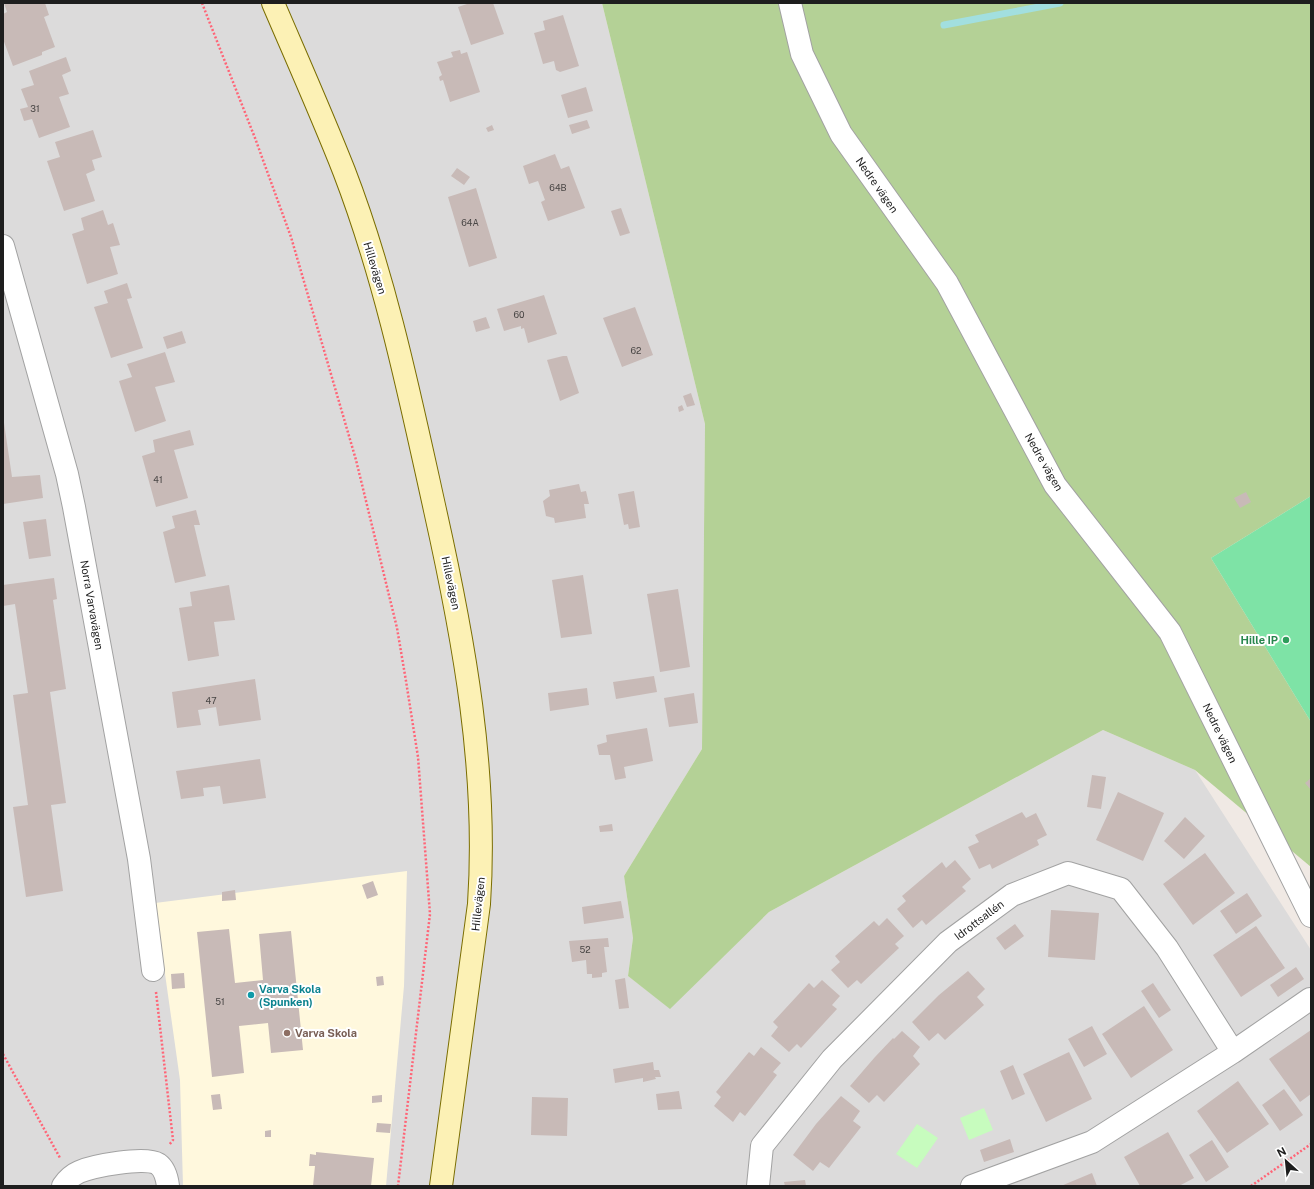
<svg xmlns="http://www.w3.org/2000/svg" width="1314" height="1189" font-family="'Public Sans',sans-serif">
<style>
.residential{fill:#dcdbdb}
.education{fill:#fff8dd}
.forest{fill:#b4d196}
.park{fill:#c7fcbe}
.pitch{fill:#7ee3a6}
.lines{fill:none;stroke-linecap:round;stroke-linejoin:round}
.stream{stroke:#a2dfdf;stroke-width:7}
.building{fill:#c8bab7}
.street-casing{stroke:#a2a2a2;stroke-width:24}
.secondary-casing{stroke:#7a6d00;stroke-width:24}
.path{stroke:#ff6577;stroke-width:2.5;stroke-dasharray:2 2;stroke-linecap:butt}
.street{stroke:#fff;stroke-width:22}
.secondary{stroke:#fcf1b5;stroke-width:22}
.leisure-dot{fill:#2e9e5b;stroke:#fff;stroke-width:1.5}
.culture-dot{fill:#0f9aa8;stroke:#fff;stroke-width:1.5}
.education-dot{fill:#8d6e63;stroke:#fff;stroke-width:1.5}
.labels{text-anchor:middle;stroke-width:4;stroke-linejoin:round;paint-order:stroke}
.number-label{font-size:9px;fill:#484544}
.street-label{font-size:11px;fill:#1e1e1e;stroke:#fff}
.leisure-label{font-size:11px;font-weight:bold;fill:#27864d;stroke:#fff;text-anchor:end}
.culture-label{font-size:11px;font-weight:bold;fill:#0d838f;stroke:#fff;text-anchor:start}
.education-label{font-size:11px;font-weight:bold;fill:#785e54;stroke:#fff;text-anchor:start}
</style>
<rect width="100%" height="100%" fill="#f0e9e4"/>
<path class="residential" d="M3 3H602L705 424 702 749 624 876 633 938 628 976 670 1008 769 912 1103 730 1195 770 1311 950V1186H3Z"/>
<path class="education" d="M407 871 404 986 386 1186H183L180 1080 155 903Z"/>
<path class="forest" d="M602 3H1311V496L1211 558 1311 722V867L1195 770 1103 730 769 912 670 1009 628 976 633 938 624 876 702 749 705 424Z"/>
<path class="park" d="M984 1108 993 1130 969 1140 960 1118Z
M917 1124 938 1138 917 1168 896 1154Z"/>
<path class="pitch" d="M1311 496V722L1211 558Z"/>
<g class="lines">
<path class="stream" d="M944 25 1060 3"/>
</g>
<path class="building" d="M4 3H45L49 15 44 17 55 47 42 52V55L13 66 3 39V14L7 12Z
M470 3H493L504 34 471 45 458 7Z
M563 15 579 66 560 72 556 70 554 61 543 64 534 33 545 30 543 21Z
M460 50 461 54 467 52 480 92 450 102 443 80 440 81 439 77 442 75 437 62 453 57 451 52Z
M66 57 71 71 62 75 69 94 59 97 70 127 39 138 32 119 24 121 20 109 28 107 21 89 34 85 29 71Z
M586 87 593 111 568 118 561 95Z
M587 120 590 128 572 134 569 125Z
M492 125 494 130 488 132 486 128Z
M93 130 102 157 92 160 95 170 86 174 95 201 64 211 47 161 60 157 55 142Z
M555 154 561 169 569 166 585 208 548 221 541 202 545 200 538 181 529 184 523 166Z
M457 168 470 177 464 185 451 176Z
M476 188 497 258 469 267 448 197Z
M621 208 630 233 620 236 611 211Z
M103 210 108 225 113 223 120 245 110 247 118 274 87 284 72 234 84 230 81 218Z
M127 283 132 298 127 299 143 348 111 358 94 307 108 303 104 291Z
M544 295 557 334 528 343 524 328 521 329V326L504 331 497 309Z
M635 307 653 355 622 367 603 318Z
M486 317 490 328 476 332 473 321Z
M182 331 186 343 167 349 163 337Z
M165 352 175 382 155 387 166 421 135 432 119 381 132 377 127 364Z
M563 356H567L579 393 560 401 547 360Z
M691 393 695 405 687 407 683 396Z
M682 405 684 410 679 412 678 407Z
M3 416 12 477 40 475 43 498 3 504Z
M190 430 194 445 174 450 188 498 156 507 142 456 155 452 153 440Z
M579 484 581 492 586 491 589 504H584L586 518 555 523 554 518 546 516 543 501 550 496 549 490Z
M634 491 640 527 629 529 628 524 624 525 618 494Z
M1246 492 1251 502 1240 508 1234 498Z
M196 510 200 525H194L206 576 175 583 163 532 175 528 172 516Z
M46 519 51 556 29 559 23 522Z
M583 575 592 634 561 638 552 580Z
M54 578 57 599 53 600 66 689 50 692 66 803 51 805 63 891 26 897 13 807 28 805 13 695 28 693 15 604 3 606V585Z
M229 585 235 620 214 622 219 656 188 661 179 608 192 606 190 592Z
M678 589 690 667 660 672 647 594Z
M654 676 657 692 616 699 613 682Z
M255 679 261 720 219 726 216 707 198 710 201 725 177 728 172 692Z
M587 688 589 705 550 711 548 693Z
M694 693 698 723 669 727 664 698Z
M647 728 653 761 624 767 626 778 615 780 610 755H599L597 745 607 742 606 735Z
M260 759 266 798 223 804 220 786 203 788 204 796 181 799 176 771Z
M1092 775 1106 777 1101 809 1087 807Z
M1311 778V790L1305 783Z
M1118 792 1164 813 1143 861 1096 840Z
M1022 812 1026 818 1036 813 1047 835 1037 840 1039 845 992 869 990 864 979 869 968 847 979 842 975 835Z
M1185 817 1205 836 1184 859 1164 841Z
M612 824 613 831 600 832 599 826Z
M1205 853 1235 893 1193 925 1163 884Z
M955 860 971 879 962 887 966 891 926 925 922 920 913 928 897 909 906 901 902 896 942 862 946 868Z
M373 881 378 895 367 899 362 885Z
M235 890 236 900 222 901V892Z
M1247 893 1262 916 1236 934 1220 911Z
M621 901 624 918 584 924 582 907Z
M1051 910 1099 913 1095 960 1048 957Z
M887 918 904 936 895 944 899 948 861 984 857 980 848 988 831 970 840 962 835 956 874 921 879 926Z
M1015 924 1024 936 1005 950 996 938Z
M1256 926 1285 968 1241 997 1213 955Z
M229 929 235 983 263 980 259 934 291 931 303 1050 271 1053 268 1023 239 1026 244 1073 212 1077 197 932Z
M608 938 609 947H604L607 972 602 973V977L592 978V974H587L586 960 572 962 569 941Z
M1296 967 1304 979 1278 997 1270 985Z
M968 971 985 989 977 997 984 1005 945 1040 938 1033 929 1041 912 1022 939 995Z
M184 973 185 988 172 989 171 974Z
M383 976 384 985 377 986 376 977Z
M625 978 629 1008 619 1009 615 980Z
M822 980 840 996 832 1005 837 1009 801 1048 797 1044 789 1052 771 1036 778 1027 773 1022 809 983 814 988Z
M1153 983 1171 1010 1159 1018 1141 991Z
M1144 1006 1173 1050 1131 1078 1102 1034Z
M1092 1026 1107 1054 1084 1067 1068 1039Z
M1311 1030V1094L1300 1102 1269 1059Z
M902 1031 920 1047 913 1056 920 1064 884 1102 877 1095 869 1103 850 1086 875 1057 893 1038 894 1039Z
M761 1047 781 1063 773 1072 777 1075 745 1116 740 1112 733 1122 714 1106 721 1097 716 1092 749 1052 754 1056Z
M1069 1052 1092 1099 1046 1122 1023 1074Z
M653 1062 654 1070H659L661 1077H655L656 1079 643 1082V1078L615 1083 613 1069Z
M1013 1065 1025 1094 1012 1100 1000 1071Z
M1238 1081 1269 1124 1227 1153 1197 1111Z
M1284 1089 1303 1115 1280 1131 1262 1105Z
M679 1091 682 1109 658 1110 656 1094Z
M220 1094 222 1109 213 1110 211 1095Z
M382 1095V1102L372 1103V1096Z
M841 1096 860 1111 853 1121 861 1127 829 1168 820 1162 813 1171 793 1155 816 1124Z
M532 1097 568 1098 567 1136 531 1135Z
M377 1123 391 1124 390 1133 376 1132Z
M271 1130V1137H265V1131Z
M1168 1132 1194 1178 1179 1186H1140L1124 1157Z
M1010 1139 1014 1152 984 1162 980 1150Z
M1212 1140 1229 1167 1206 1182 1189 1155Z
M316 1152 374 1158 371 1186H313L315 1166H309L310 1154 316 1155Z
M1092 1173 1097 1186H1061L1068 1183Z
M805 1180 806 1186H785L784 1182Z"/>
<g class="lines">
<defs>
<path id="street" d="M790 3 802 54 841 134 947 283 1055 485 1170 632 1311 916
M3 246 67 474 74 507 139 859 153 970
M63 1186C67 1180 72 1175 79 1172 93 1166 145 1156 158 1164 165 1169 167 1178 168 1186
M758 1186 762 1146 832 1059 948 942 1012 895 1068 873 1121 889 1167 948 1233 1052
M972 1186 1092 1142 1233 1052 1310 999"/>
<path id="secondary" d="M273 3C297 59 322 115 344 171 386 280 410 397 435 510 464 640 488 771 479 904L441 1186"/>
</defs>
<use href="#street" class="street-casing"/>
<use href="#secondary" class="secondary-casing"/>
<path class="path" d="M202 3 255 138 291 237 356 460 397 628 406 681 418 757 430 914 398 1186
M156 992 173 1140 169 1145
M3 1054 60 1158
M1251 1186 1311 1144"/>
<use href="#street" class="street"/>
<use href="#secondary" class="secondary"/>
</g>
<circle class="leisure-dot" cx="1286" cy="640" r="4"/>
<circle class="culture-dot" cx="251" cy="995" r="4"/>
<circle class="education-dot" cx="287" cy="1033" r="4"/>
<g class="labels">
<g class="number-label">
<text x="35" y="112">31</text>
<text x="558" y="191">64B</text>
<text x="470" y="226">64A</text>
<text x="519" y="318">60</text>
<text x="636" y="354">62</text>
<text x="158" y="483">41</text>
<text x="211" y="704">47</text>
<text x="585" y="953">52</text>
<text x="220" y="1005">51</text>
</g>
<g class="street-label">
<text transform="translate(877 185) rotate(55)" y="4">Nedre vägen</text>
<text transform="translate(375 268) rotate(73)" y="4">Hillevägen</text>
<text transform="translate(1044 462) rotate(60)" y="4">Nedre vägen</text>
<text transform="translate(451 583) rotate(78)" y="4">Hillevägen</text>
<text transform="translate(92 605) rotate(80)" y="4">Norra Varvavägen</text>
<text transform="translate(1220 733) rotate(64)" y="4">Nedre vägen</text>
<text transform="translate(478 904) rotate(-84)" y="4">Hillevägen</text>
<text transform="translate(979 920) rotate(-37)" y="4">Idrottsallén</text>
</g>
<g class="leisure-label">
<text x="1278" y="644">Hille IP</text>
</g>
<g class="culture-label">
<text x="259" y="993">Varva Skola<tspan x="259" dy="13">(Spunken)</tspan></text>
</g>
<g class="education-label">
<text x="295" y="1037">Varva Skola</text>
</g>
</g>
<rect width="1314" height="1189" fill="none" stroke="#1e1e1e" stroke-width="8"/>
<g transform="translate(1286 1161) rotate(333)" stroke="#ffffff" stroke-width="3" paint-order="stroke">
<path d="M0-3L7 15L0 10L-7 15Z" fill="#1e1e1e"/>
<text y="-6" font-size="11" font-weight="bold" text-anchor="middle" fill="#1e1e1e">N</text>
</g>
</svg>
